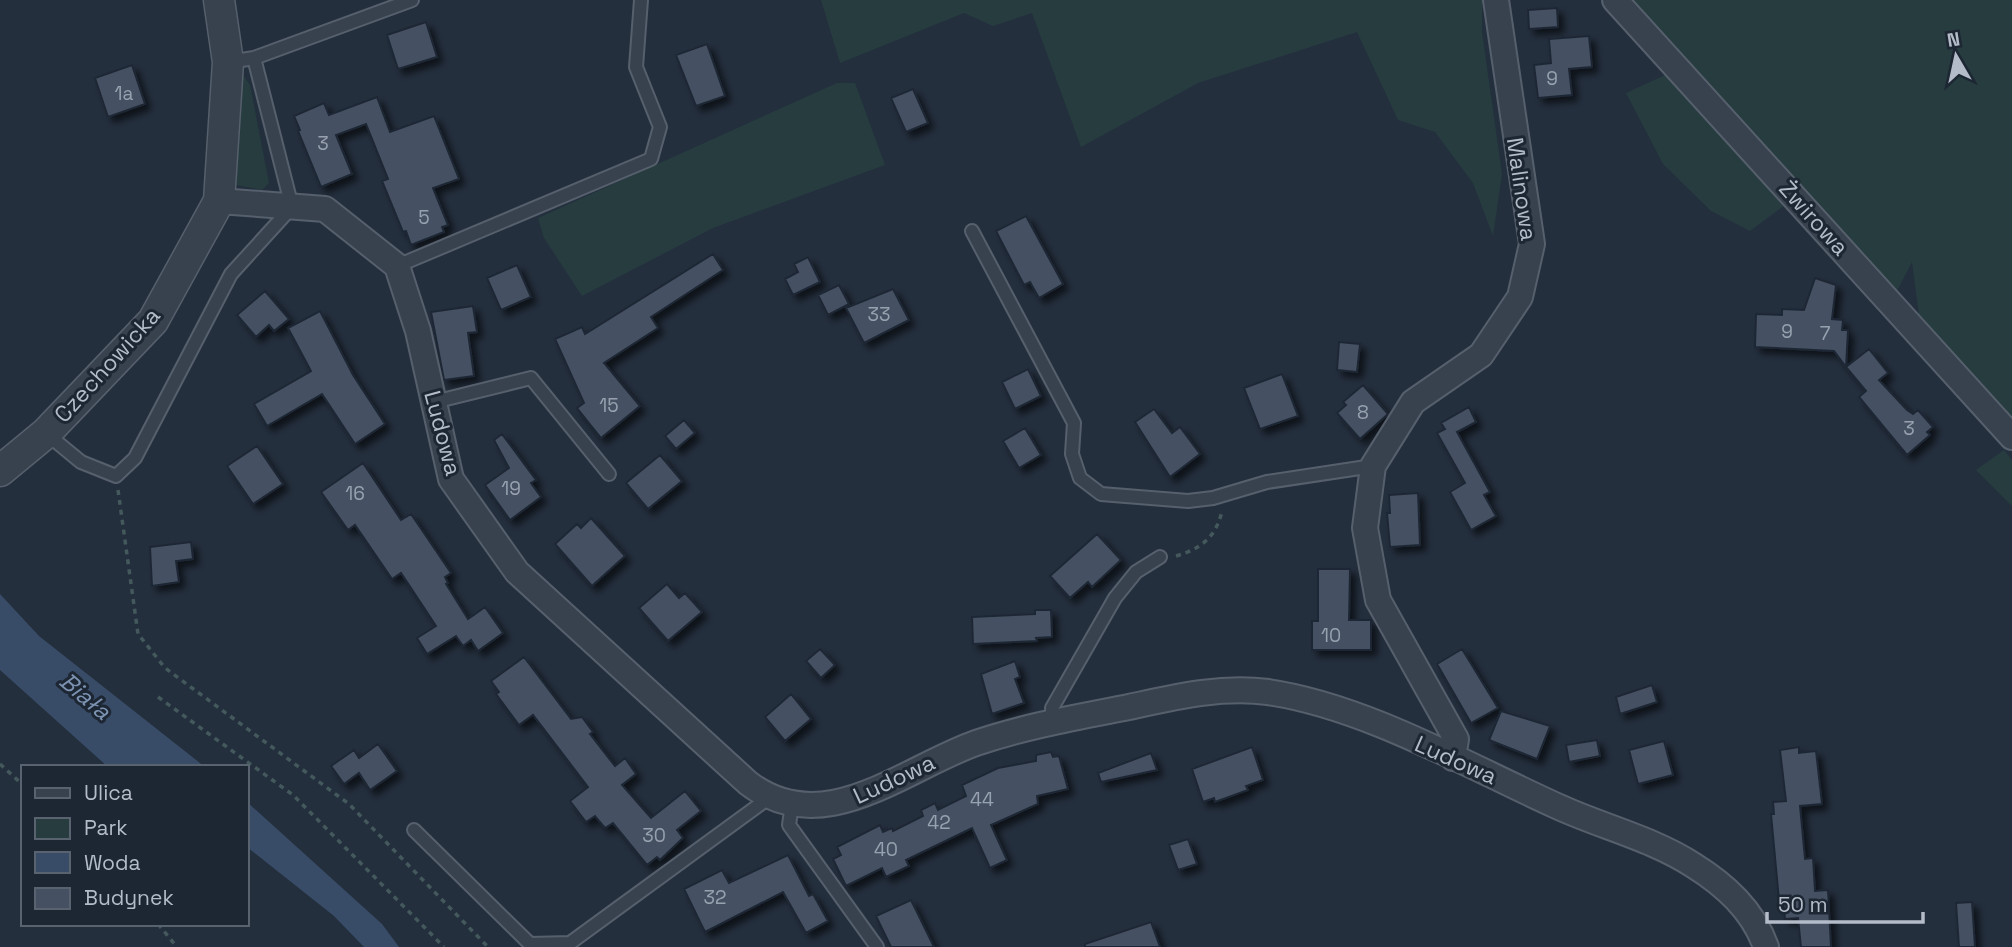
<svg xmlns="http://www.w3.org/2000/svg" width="2012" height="947" font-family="'Space Grotesk',sans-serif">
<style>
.green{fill:#263c3f}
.water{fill:#394c67}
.building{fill:#455162;stroke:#1f2835;stroke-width:2;filter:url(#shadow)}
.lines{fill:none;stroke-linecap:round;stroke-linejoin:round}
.service-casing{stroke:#565f6c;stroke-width:16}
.minor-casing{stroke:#565f6c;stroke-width:28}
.tertiary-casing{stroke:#565f6c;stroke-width:33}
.path{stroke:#44595c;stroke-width:3.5;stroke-dasharray:5 5;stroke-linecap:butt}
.service{stroke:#38414e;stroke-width:12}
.minor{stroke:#38414e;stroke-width:24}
.tertiary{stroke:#38414e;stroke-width:30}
.labels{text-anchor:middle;stroke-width:6;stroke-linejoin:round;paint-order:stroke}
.number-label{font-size:19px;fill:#98a1af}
.street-label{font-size:23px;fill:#b4bcc9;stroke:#1d2633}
.water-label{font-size:24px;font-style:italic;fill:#7c92b1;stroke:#1d2633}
</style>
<defs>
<filter id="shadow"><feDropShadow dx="5.5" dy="5.5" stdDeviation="3.5" flood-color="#0009"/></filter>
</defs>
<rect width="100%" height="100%" fill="#242f3e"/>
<path class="green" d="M821 0H1482V32L1502 174 1493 236 1473 183 1435 132 1398 120 1357 32 1198 83 1081 147 1032 13 993 26 964 13 840 63Z
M1633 0H2012V417L1919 315 1912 262 1897 291Z
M237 66 250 85 269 183 262 190 236 185 228 172Z
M1665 75 1785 205 1750 231 1711 211 1663 164 1626 93Z
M837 83H855L885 165 713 228 582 296 544 238 538 218Z
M2004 450 2012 460V506L1976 470Z"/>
<path class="water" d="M0 594 39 636 205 767H108L0 670Z
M247 802 382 924 399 947H364L334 916 247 847Z"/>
<path class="building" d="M1557 8 1558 27 1529 29 1528 10Z
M426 22 437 57 398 69 387 35Z
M1589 36 1592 67 1569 69 1572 95 1538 98 1534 65 1551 63 1549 39Z
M707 44 725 96 696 106 676 55Z
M132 65 145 104 108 117 95 78Z
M913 89 928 123 906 132 891 98Z
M377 97 390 132 434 116 459 179 433 188 448 225 442 227 444 232 411 245 406 231 403 232 382 181 388 179 366 124 336 135 352 174 321 187 298 131 300 130 294 116 324 103 329 115Z
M1026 216 1063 284 1039 298 1030 282 1024 285 996 231Z
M713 254 723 270 651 317 658 328 604 363 640 406 601 438 577 408 584 403 555 339 582 327 585 334Z
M808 257 820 282 793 295 785 279 798 272 794 264Z
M517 265 531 297 501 310 487 278Z
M1815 278 1836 285 1832 319 1843 320 1842 330H1848L1846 367 1834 351 1755 347 1756 314 1782 315V309L1804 310Z
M839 285 849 304 828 315 818 295Z
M893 289 909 320 864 343 846 308Z
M265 291 289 319 274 331 269 325 256 337 237 315Z
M473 306 477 332 468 333 474 376 444 380 431 312Z
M320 311 353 375 385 424 355 444 322 394 267 426 254 404 311 371 288 328Z
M1339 342 1360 344 1357 372 1337 370Z
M1869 349 1888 373 1879 380 1907 410 1913 414 1918 410 1933 427 1927 432 1930 435 1907 455 1859 397 1866 391 1846 367Z
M1028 369 1041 396 1015 409 1002 382Z
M1282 374 1298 416 1260 429 1244 388Z
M1363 385 1388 414 1360 439 1337 413 1346 405 1343 402Z
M1469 407 1476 422 1457 432 1490 492 1484 495 1496 516 1471 530 1450 492 1465 483 1437 433 1445 429 1441 423Z
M1154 409 1172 433 1180 427 1200 454 1170 477 1135 422Z
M684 420 695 433 676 449 665 436Z
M1025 428 1041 455 1019 468 1003 441Z
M502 434 536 480 531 483 541 497 510 520 485 485 509 468 494 440Z
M257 446 283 484 253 504 227 466Z
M660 455 682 481 648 509 626 483Z
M363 463 401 520 411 514 451 573 445 577 448 583 446 584 468 619 485 607 503 633 478 651 471 640 463 646 456 636 427 654 417 638 436 626 401 573 392 579 355 525 348 530 321 492Z
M1418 493 1420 545 1390 547 1387 513H1390L1389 495Z
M591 518 625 556 592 586 555 544 577 524 581 528Z
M1097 534 1121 560 1092 587 1088 582 1070 598 1050 576Z
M191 542 193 559 176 561 179 582 152 586 150 547Z
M1318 569H1350L1349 620H1371V650H1312V621H1318Z
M667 584 679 598 685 593 702 612 668 641 639 608Z
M1035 610H1051L1052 637 1036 638 1037 641 973 644 972 617 1035 614Z
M820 649 835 665 821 678 806 661Z
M1462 649 1498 708 1471 723 1437 664Z
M524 657 571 719 582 717 593 732 590 734 615 766 625 758 636 774 622 785 651 818 685 791 701 811 677 830 683 838 660 860 657 857 647 865 613 823 605 828 595 816 586 822 570 801 588 787 533 715 519 725 496 694 499 692 491 681Z
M1015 661 1020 677 1015 679 1024 703 992 714 981 674Z
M1652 685 1657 702 1620 714 1616 697Z
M791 694 811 719 785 741 765 717Z
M1501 711 1550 726 1537 759 1489 740Z
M1597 740 1600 756 1569 762 1566 745Z
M1664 741 1673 775 1638 784 1629 750Z
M378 744 397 771 370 790 359 773 344 784 331 766 354 750 359 758Z
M1252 747 1263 780 1246 786 1248 790 1215 802 1214 798 1203 802 1192 769Z
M1799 747V753L1816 751 1822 804 1800 806 1805 859 1813 858 1815 891 1828 890 1831 947H1801L1798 918 1785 919 1783 899 1779 900 1771 814H1774L1773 802 1786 801 1780 750Z
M1051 752 1053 757 1059 756 1068 789 1037 796 1038 804 991 825 1007 860 990 868 972 828 906 860 909 866 886 877 882 868 846 886 833 859 841 855 837 847 880 825 883 832 892 828 893 831 923 816 921 810 935 803 938 810 966 796 962 785 998 768 1036 761V755Z
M1151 753 1157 770 1101 782 1098 773Z
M1188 839 1197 864 1178 870 1169 845Z
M788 855 809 896 813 894 828 921 806 933 783 892 705 932 684 889 722 870 729 883Z
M911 900 934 947H891L876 916Z
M1972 902 1975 947H1959L1956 903Z
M1151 922 1160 947H1085V944Z"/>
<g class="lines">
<defs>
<path id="service" d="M254 58 412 0
M972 231 1074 423 1072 454 1080 478 1101 494 1188 501 1213 498 1267 482 1373 466
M397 266 651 159 660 127 636 67 641 0
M434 402 531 378 609 474
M47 434 81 462 116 476 135 458 231 274 292 207 254 58 229 62
M1053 723 1052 708 1115 598 1136 572 1160 557
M792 804 789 825 877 947
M414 830 530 944 570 943 770 797"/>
<path id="minor" d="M1615 0 2012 437
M219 201 325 209 397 266 418 331 451 479 517 572 748 783C823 841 903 769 976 743 1026 726 1078 717 1129 707 1175 697 1220 686 1268 692 1365 706 1470 767 1559 807 1603 827 1653 839 1693 865 1725 885 1753 910 1766 947
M1453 758 1456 739 1378 600 1365 528 1373 466 1413 402 1481 355 1520 297 1532 244 1496 0"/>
<path id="tertiary" d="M0 471 46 433 153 321 219 201 228 62 219 0"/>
</defs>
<use href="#service" class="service-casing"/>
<use href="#minor" class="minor-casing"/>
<use href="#tertiary" class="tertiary-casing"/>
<path class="path" d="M118 490 138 634 165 668 349 804 488 947
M1176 556C1201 549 1216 537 1222 511
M158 697 293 795 444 947
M0 764 23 785
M158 924 177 947"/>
<use href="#service" class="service"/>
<use href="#minor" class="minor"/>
<use href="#tertiary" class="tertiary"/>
</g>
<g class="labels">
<g class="number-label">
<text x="1552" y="85">9</text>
<text x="124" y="100">1a</text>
<text x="323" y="150">3</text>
<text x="424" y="224">5</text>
<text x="879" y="321">33</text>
<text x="1787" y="338">9</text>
<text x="1825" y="340">7</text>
<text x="609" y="412">15</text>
<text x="1363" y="419">8</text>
<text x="1909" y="435">3</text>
<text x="511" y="495">19</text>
<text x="355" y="500">16</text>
<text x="1331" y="642">10</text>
<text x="982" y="806">44</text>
<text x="939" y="829">42</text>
<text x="654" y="842">30</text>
<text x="886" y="856">40</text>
<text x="715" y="904">32</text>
</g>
<g class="street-label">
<text transform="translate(1522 189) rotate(82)" y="8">Malinowa</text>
<text transform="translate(1814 218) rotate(48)" y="8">Żwirowa</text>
<text transform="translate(107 365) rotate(-48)" y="8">Czechowicka</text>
<text transform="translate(443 433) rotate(75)" y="8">Ludowa</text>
<text transform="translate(1456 760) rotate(24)" y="8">Ludowa</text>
<text transform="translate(894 779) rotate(-25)" y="8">Ludowa</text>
</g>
<g class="water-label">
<text transform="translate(85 696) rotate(40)" y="8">Biała</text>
</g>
</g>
<rect x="21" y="765" width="228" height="161" fill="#1d2633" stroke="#59626f" stroke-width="2"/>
<rect x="35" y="788" width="35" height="10" fill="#38414e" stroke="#59626f" stroke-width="2"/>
<text x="84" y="800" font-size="21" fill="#b4bcc9">Ulica</text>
<rect x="35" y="818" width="35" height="21" fill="#263c3f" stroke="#59626f" stroke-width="2"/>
<text x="84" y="835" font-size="21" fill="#b4bcc9">Park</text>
<rect x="35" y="852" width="35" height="21" fill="#394c67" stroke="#59626f" stroke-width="2"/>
<text x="84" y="870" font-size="21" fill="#b4bcc9">Woda</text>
<rect x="35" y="888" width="35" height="21" fill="#455162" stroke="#59626f" stroke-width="2"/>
<text x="84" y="905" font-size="21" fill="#b4bcc9">Budynek</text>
<g transform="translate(1956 56) rotate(351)" stroke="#1d2633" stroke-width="5" paint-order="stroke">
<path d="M0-5L12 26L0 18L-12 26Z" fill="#b4bcc9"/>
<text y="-10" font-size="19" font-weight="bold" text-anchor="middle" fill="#b4bcc9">N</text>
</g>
<path d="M1767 912v10h156v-10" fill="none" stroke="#b4bcc9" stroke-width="3.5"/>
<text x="1778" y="912" font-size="21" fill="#b4bcc9" stroke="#1d2633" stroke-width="5" paint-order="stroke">50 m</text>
</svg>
